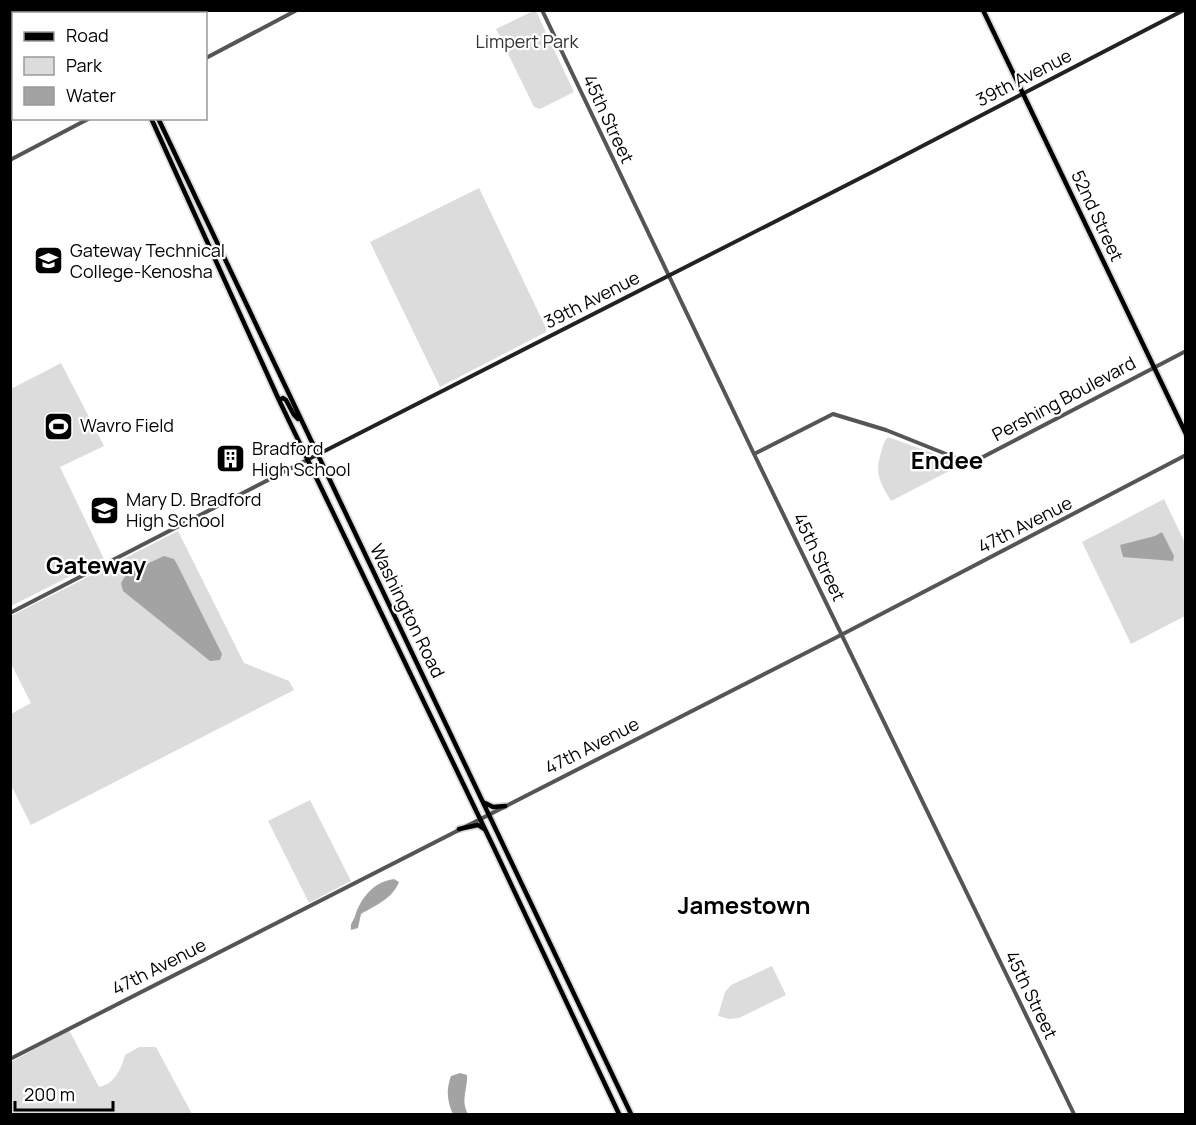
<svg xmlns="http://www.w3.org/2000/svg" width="1196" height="1125" font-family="Manrope,sans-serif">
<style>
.green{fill:#dcdcdc}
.water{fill:#a3a3a3}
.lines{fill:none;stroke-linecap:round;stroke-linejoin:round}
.primary-casing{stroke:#dbdbdb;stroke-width:8}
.tertiary{stroke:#555;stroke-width:4}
.secondary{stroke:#222;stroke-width:4}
.primary{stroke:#000;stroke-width:4.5}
.labels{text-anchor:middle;stroke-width:4.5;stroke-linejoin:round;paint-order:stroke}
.park-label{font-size:18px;fill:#333;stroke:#fff}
.street-label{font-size:18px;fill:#000;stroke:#fff}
.poi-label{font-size:18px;fill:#000;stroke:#fff;text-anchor:start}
.district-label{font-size:24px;font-weight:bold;fill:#000;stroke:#fff}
</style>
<rect width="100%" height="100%" fill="#fff"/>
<path class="green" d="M533 11H536L574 92 540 109 534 107 496 29Z
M479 188 546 328V332L440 387 370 242Z
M61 363 104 446 60 467 104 559 11 606V389Z
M888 437 952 460 956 466 953 469 891 501C879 481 874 472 882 450 883 445 884 441 888 437Z
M1164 499 1185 543V616L1131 644 1082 542Z
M178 531 244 663 289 681 294 690 31 825 11 785V714L31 703 11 664V616Z
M310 800 351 881 309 903 268 821Z
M772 966 786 995 739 1018 729 1019 718 1016 725 992 731 985Z
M69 1030 99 1087C115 1084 121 1069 125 1055L139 1047H156L192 1114H11V1062Z"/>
<path class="water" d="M1162 532 1174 556 1173 561 1123 557 1120 545 1155 536Z
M164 556 174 559 177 564 222 654 220 660 210 661 123 591 121 583 127 573Z
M394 879 399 882C392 899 376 905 361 914L358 928 351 930C350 923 353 922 355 916 361 898 373 882 394 879Z
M460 1073 467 1075C468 1089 460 1100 468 1114H453C447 1102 446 1089 451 1076Z"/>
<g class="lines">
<defs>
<path id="primary" d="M101 10 102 14
M108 10 110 14
M983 10 1186 434
M151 118 279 400 494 848 619 1114
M158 118 631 1114
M279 400 283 398 286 400 294 415 298 419
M485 803 493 807 505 806
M459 829 478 825 484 829"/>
</defs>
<use href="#primary" class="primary-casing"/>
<path class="tertiary" d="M542 10 754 454 1074 1114
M206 58 297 10
M10 160 90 118
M754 454 833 414 886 430 961 460 979 459 1186 351
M10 613 307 460
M10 1059 841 635 1186 455"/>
<path class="secondary" d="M307 460 882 167 1184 10"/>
<use href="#primary" class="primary"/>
</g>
<defs>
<symbol id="university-square" viewBox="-11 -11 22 22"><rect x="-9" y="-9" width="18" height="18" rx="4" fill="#000" stroke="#fff"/><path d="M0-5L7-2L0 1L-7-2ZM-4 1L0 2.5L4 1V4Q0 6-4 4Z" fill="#fff"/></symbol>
<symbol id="stadium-square" viewBox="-11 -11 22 22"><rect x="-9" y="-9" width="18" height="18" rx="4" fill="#000" stroke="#fff"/><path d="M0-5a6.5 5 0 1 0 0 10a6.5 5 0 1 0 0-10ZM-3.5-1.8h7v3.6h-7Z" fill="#fff"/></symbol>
<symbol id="building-square" viewBox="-11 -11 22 22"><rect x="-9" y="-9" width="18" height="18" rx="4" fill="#000" stroke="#fff"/><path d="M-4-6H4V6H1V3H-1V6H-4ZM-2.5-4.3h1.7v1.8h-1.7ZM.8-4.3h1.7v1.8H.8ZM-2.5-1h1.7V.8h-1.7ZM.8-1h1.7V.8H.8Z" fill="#fff"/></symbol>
<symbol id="school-square" viewBox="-11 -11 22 22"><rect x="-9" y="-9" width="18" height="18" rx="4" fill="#000" stroke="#fff"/><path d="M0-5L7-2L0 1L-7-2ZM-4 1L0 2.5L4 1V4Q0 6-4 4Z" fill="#fff"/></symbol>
</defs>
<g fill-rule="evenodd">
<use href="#university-square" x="32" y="244" width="33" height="33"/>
<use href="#stadium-square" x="42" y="410" width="33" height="33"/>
<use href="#building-square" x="214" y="442" width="33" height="33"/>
<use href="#school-square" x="88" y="494" width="33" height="33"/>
</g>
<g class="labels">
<g class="park-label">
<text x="527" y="48">Limpert Park</text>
</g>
<g class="street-label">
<text transform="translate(1024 78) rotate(-27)" y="6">39th Avenue</text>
<text transform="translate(608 119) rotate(65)" y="6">45th Street</text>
<text transform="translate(1097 216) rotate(65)" y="6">52nd Street</text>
<text transform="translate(592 300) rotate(-27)" y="6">39th Avenue</text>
<text transform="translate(1064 399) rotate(-28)" y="6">Pershing Boulevard</text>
<text transform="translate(1025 525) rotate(-27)" y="6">47th Avenue</text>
<text transform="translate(819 557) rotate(64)" y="6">45th Street</text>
<text transform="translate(407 611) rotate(64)" y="6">Washington Road</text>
<text transform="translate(592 746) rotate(-27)" y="6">47th Avenue</text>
<text transform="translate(159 967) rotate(-27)" y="6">47th Avenue</text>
<text transform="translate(1031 995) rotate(64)" y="6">45th Street</text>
</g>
<g class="poi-label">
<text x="70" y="257">Gateway Technical<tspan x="70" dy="21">College-Kenosha</tspan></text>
<text x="80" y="432">Wavro Field</text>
<text x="252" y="455">Bradford<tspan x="252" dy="21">High School</tspan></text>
<text x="126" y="506">Mary D. Bradford<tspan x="126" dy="21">High School</tspan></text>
</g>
<g class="district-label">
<text x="947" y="469">Endee</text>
<text x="96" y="574">Gateway</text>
<text x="744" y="914">Jamestown</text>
</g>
</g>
<rect width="1196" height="1125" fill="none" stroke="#000000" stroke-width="24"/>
<rect x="12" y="12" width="195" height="108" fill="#ffffff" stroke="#999999" stroke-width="1.5"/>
<rect x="24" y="32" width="30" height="9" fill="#000000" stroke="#999999" stroke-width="1.5"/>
<text x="66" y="42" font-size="18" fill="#000000">Road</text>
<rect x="24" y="57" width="30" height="18" fill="#dcdcdc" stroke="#999999" stroke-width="1.5"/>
<text x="66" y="72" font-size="18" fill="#000000">Park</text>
<rect x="24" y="87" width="30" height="18" fill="#a3a3a3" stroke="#999999" stroke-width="1.5"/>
<text x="66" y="102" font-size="18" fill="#000000">Water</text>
<path d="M15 1101v9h98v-9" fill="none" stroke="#000000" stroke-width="3"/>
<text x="24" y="1101" font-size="18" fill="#000000" stroke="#ffffff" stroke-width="4.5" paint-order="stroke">200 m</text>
</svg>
